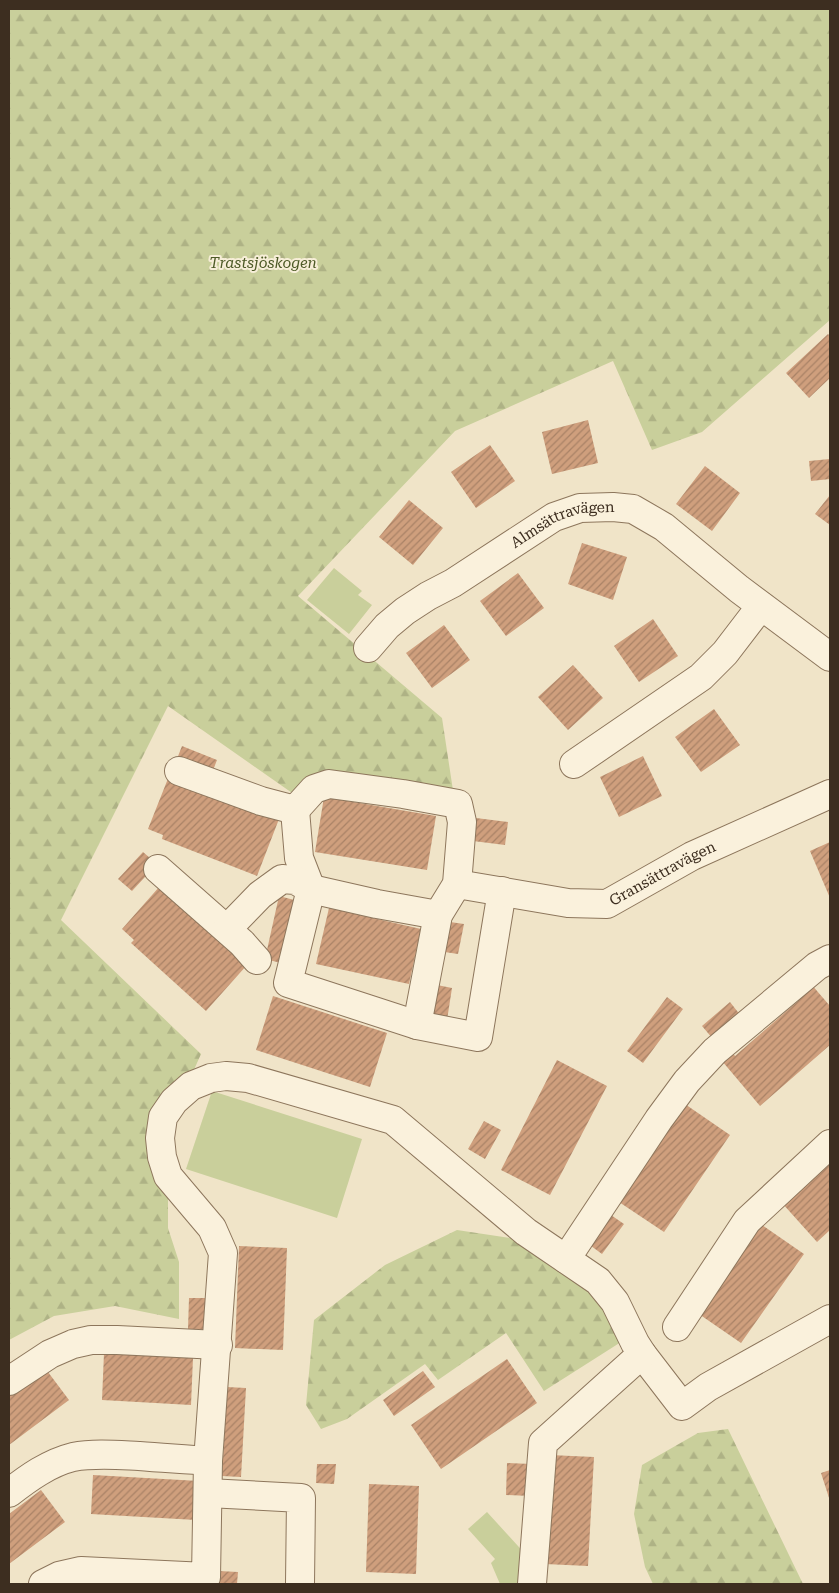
<svg xmlns="http://www.w3.org/2000/svg" width="839" height="1593" font-family="'Roboto Serif',serif">
<style>
.green{fill:#c9cf9b}
.forest{fill:url(#forest-firs)}
.building{fill:url(#building-hatch)}
.lines{fill:none;stroke-linecap:round;stroke-linejoin:round}
.minor-casing{stroke:#8d765c;stroke-width:30}
.minor{stroke:#faf1dc;stroke-width:28}
.labels{text-anchor:middle;stroke-width:4;stroke-linejoin:round;paint-order:stroke}
.park-label{font-size:15px;font-style:italic;fill:#4d5a26;stroke:#f7eed8}
.street-label{font-size:15px;fill:#3d2e20;stroke:#f7eed8}
</style>
<defs>
<pattern id="forest-firs" width="22" height="20" patternUnits="userSpaceOnUse" patternTransform="scale(1.25)"><rect width="22" height="20" fill="#c9cf9b"/><path d="M5 1l3.5 6h-7zM16 11l3.5 6h-7z" fill="#aeb285"/></pattern>
<pattern id="building-hatch" width="6" height="6" patternUnits="userSpaceOnUse" patternTransform="scale(1.25)"><rect width="6" height="6" fill="#cf9f7d"/><path d="M-1 1l2-2M0 6l6-6M5 7l2-2" fill="none" stroke="#a98266"/></pattern>
</defs>
<rect width="100%" height="100%" fill="#f0e4c8"/>
<path class="green" d="M334 568 362 591 358 595 372 605 349 634 307 600Z
M212 1091 362 1139 337 1218 186 1169Z
M487 1512 528 1557 527 1584H500L491 1563 495 1559 468 1529Z"/>
<path class="forest" d="M9 9H830V320L702 432 652 450 613 361 455 431 298 596 442 718 454 797 295 795 168 706 61 920 201 1054 152 1164 168 1198V1228L179 1262V1319L115 1306 54 1316 9 1340Z
M457 1230 524 1240 591 1288 606 1310 621 1342 544 1391 506 1333 438 1380 425 1364 347 1419 321 1429 306 1405 314 1320 385 1265Z
M728 1429 803 1584H653L645 1567 634 1514 642 1465 698 1433Z"/>
<path class="building" d="M828 334 830 336V378L809 398 786 373Z
M588 420 598 463 552 474 542 432Z
M490 445 515 481 476 508 451 472Z
M830 459V479L811 481 809 461Z
M705 466 740 493 712 531 676 504Z
M830 495V525L815 514Z
M409 500 443 528 413 565 379 537Z
M582 543 627 557 613 600 568 584Z
M518 573 544 608 506 636 480 601Z
M653 619 678 656 639 682 614 646Z
M444 625 470 660 432 688 406 653Z
M573 665 603 698 568 730 538 697Z
M714 709 740 745 701 772 675 737Z
M182 746 217 760 210 778 175 764Z
M643 756 662 796 619 817 600 777Z
M169 776 279 819 257 876 162 839 163 835 148 829Z
M324 797 436 816 427 870 315 852Z
M476 818 508 822 505 845 473 841Z
M830 842V898L810 851Z
M143 852 157 864 132 891 118 879Z
M160 886 247 965 206 1011 131 943 134 940 122 929Z
M279 896 298 901 285 964 265 959Z
M329 908 421 929 409 984 316 964Z
M443 921 464 924 458 954 438 951Z
M432 984 452 988 447 1020 427 1017Z
M811 984 830 1006V1045L760 1106 722 1061 732 1052 735 1056 798 1001 795 998Z
M273 996 387 1033 370 1087 256 1050Z
M667 997 683 1009 643 1063 627 1051Z
M730 1002 741 1016 713 1039 702 1026Z
M557 1060 607 1086 550 1195 501 1170Z
M682 1102 730 1135 664 1232 616 1200Z
M484 1121 501 1130 485 1159 468 1149Z
M830 1160V1230L817 1242 782 1203Z
M608 1213 624 1224 602 1254 587 1243Z
M759 1223 804 1254 741 1343 696 1312Z
M239 1246 287 1248 283 1350 235 1348Z
M189 1298H213L212 1330 188 1329Z
M104 1353 193 1358 191 1405 102 1400Z
M507 1359 537 1403 441 1469 411 1425Z
M45 1368 69 1400 9 1445V1396Z
M423 1371 435 1387 394 1416 383 1400Z
M227 1387 246 1388 241 1477 222 1476Z
M550 1455 594 1457 588 1566 545 1564Z
M507 1463 531 1464 530 1496 506 1495Z
M317 1464H336L334 1484 316 1483Z
M830 1470V1501L821 1473Z
M93 1475 199 1481 196 1520 91 1514Z
M369 1484 419 1486 416 1574 366 1572Z
M41 1490 65 1522 9 1564V1514Z
M219 1571 238 1572 237 1584H218Z"/>
<g class="lines">
<defs>
<g id="minor">
<path id="s1" d="M368 648 387 626 405 611 428 596 453 583 554 517 580 508 613 507 633 509 664 527 739 589 830 657"/>
<path d="M574 764 701 677 725 653 761 606"/>
<path d="M179 771 261 801 295 810 314 789 329 784 403 794 458 804 462 822 457 884 438 915 417 1025"/>
<path d="M295 810 299 858 311 889 288 983 417 1025 478 1037 502 891"/>
<path d="M158 869 242 943 257 960"/>
<path id="s2" d="M457 884 568 903 607 904 692 856 830 794"/>
<path d="M227 929 260 895 282 879 295 880 311 889 377 904 438 915"/>
<path d="M566 1259 659 1119 687 1081 715 1051 817 966 830 959"/>
<path d="M677 1327 747 1221 830 1144"/>
<path d="M9 1381 50 1354 73 1344 91 1340H117L218 1345"/>
<path d="M9 1493C28 1478 49 1463 73 1457 94 1453 117 1455 139 1456 162 1458 185 1459 208 1461"/>
<path d="M208 1493 301 1498 300 1584"/>
<path d="M43 1584 59 1576 81 1571 206 1577 208 1461 223 1253 212 1228 168 1176 162 1157 160 1138 163 1117 174 1101 191 1086 211 1078 226 1076 248 1078 393 1120 526 1232 598 1281 615 1302 635 1343 642 1354 682 1406 708 1387 830 1319"/>
<path d="M532 1584 543 1443 642 1354"/>
</g>
</defs>
<use href="#minor" class="minor-casing"/>
<use href="#minor" class="minor"/>
</g>
<g class="labels">
<g class="park-label">
<text x="263" y="268">Trastsjöskogen</text>
</g>
<g class="street-label">
<text dy="5" stroke="none"><textPath href="#s1" startOffset="235">Almsättravägen</textPath></text>
<text dy="5" stroke="none"><textPath href="#s2" startOffset="215">Gransättravägen</textPath></text>
</g>
</g>
<rect width="839" height="1593" fill="none" stroke="#3d2e20" stroke-width="20"/>
</svg>
